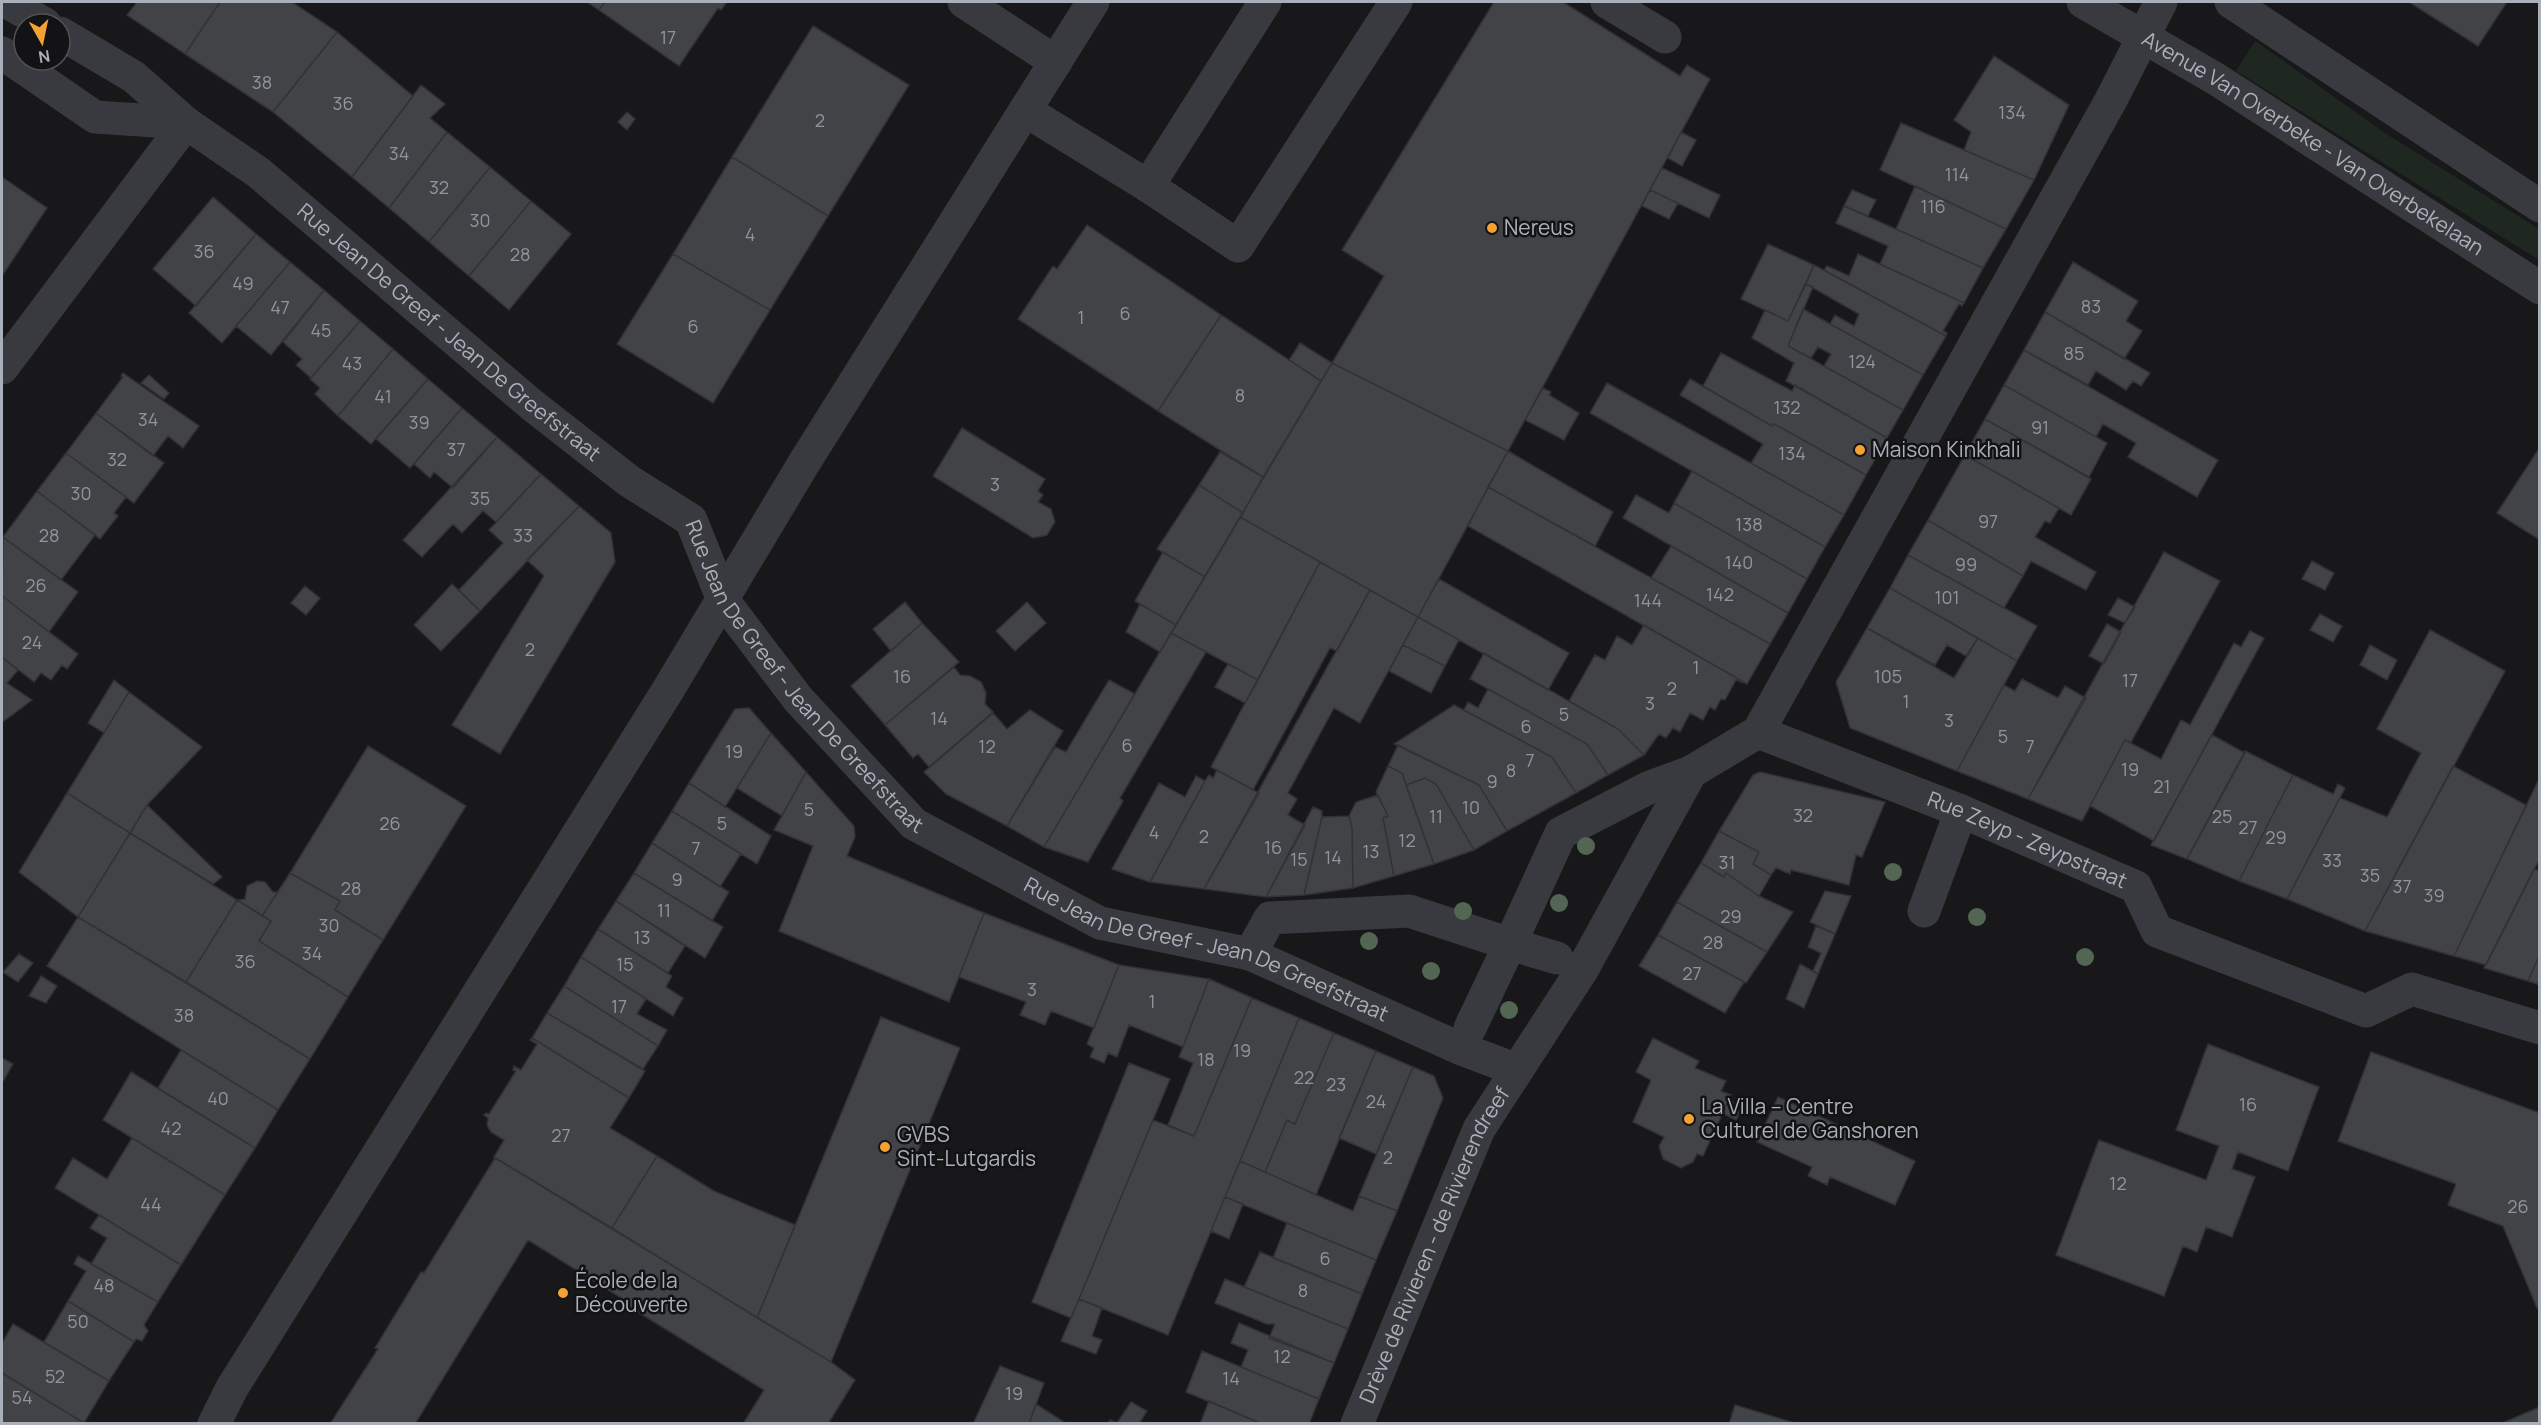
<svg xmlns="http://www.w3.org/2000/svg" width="2541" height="1425" font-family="Manrope,sans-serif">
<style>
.green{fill:#1f2820}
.building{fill:#424347;stroke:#323236;stroke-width:1.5}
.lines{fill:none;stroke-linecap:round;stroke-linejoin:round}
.minor{stroke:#393a3f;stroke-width:33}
.tree{fill:#526653}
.poi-dot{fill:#f5a235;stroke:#131315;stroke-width:2}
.labels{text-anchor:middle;stroke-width:5;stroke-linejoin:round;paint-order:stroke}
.number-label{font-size:18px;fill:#90959d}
.street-label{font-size:21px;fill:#aab0ba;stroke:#131315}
.poi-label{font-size:21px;fill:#aab0ba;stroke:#131315;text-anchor:start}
</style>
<rect width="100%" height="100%" fill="#18181a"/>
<path class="green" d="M2255 41 2388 135 2539 229V260L2236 71Z"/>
<path class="building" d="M137 2H220L185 54 127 15Z
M220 2H292L337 32 273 112 185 54Z
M587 2H605L599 10Z
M605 2H727L721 10 718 8 679 66 599 10Z
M1494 2H1563L1680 76 1687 65 1710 79 1508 451 1332 363 1384 276 1342 250Z
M2409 2H2507L2478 46Z
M813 26 909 85 828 216 732 157Z
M337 32 413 96 352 177 273 112Z
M1994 56 2069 105 2034 180 1964 150 1971 132 1954 120Z
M421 85 445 104 430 118 447 132 389 208 352 177Z
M627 112 635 119 627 130 618 122Z
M1901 123 2034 180 2006 229 1880 170Z
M447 132 490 167 429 242 389 208Z
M1681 132 1696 140 1682 166 1668 158Z
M732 157 828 216 770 310 673 254Z
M490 167 531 201 469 276 429 242Z
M1662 168 1720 195 1709 218 1650 190Z
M2 177 47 208 2 276Z
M1915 186 2006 229 1983 268 1896 229Z
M1650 190 1678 203 1669 219 1642 206Z
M1852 190 1876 200 1868 216 1844 206Z
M213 197 256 234 196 306 153 269Z
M531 201 571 234 509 310 469 276Z
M1844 206 1983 268 1964 303 1880 264 1888 246 1836 223Z
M1087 225 1221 315 1158 411 1018 319 1053 266 1057 269Z
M256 234 290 262 222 343 189 313Z
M1768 244 1814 265 1788 321 1741 299Z
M673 254 770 310 713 403 617 344Z
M1858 254 1964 303 1962 306 1959 304 1943 331 1947 333 1946 336 1824 270 1827 266 1849 276Z
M290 262 324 290 271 355 236 326Z
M2073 262 2138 301 2126 321 2142 331 2124 359 2045 312Z
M1814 265 1946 336 1923 375 1830 324 1835 315 1854 326 1859 314 1806 284Z
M1806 284 1813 287 1788 346 1903 410 1887 438 1786 381 1794 363 1752 338 1765 310 1788 321Z
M324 290 360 321 311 378 296 365 302 359 283 342Z
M1803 309 1923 375 1903 410 1824 366 1831 354 1818 347 1811 358 1788 346Z
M2045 312 2150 373 2141 386 2133 381 2126 390 2096 371 2088 385 2024 350Z
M1221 315 1321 381 1263 477 1158 411Z
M360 321 393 349 338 416 315 394 320 388 310 379Z
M1300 343 1332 363 1321 381 1289 360Z
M393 349 428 379 371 444 338 416Z
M2024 350 2218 460 2197 497 2128 457 2136 443 2103 424 2096 437 2004 385Z
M1721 353 1792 391 1795 385 1887 438 1866 475 1774 424 1772 426 1703 386Z
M1332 363 1508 451 1418 617 1240 517Z
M123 373 199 426 183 448 168 436 153 456 96 413 123 377 121 376Z
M149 375 169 393 164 399 141 383Z
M428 379 462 408 410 468 376 439Z
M1690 379 1772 426 1774 424 1866 475 1844 515 1751 463 1763 444 1680 395Z
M1607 383 1844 515 1825 547 1590 413Z
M2004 385 2107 443 2089 477 1985 419Z
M1543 388 1551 392 1549 395 1579 413 1564 440 1525 420Z
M462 408 497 437 453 488 434 472 430 478 414 464Z
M96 413 164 463 134 503 66 453Z
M1985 419 2091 479 2071 515 1965 455Z
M962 428 1045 479 1038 491 1043 495 1038 502 1051 509 1055 522 1047 535 1033 538 933 476Z
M497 437 541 474 496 522 483 511 462 533 453 524 422 557 403 540Z
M2540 447V540L2497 513Z
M1508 451 1613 512 1595 546 1488 487Z
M1220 452 1263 477 1243 513 1199 485Z
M66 453 126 497 114 513 118 516 100 539 37 491Z
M1965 455 2059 508 2050 523 2045 521 2035 537 2096 572 2086 590 2031 561 2023 576 1928 520Z
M1692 471 1825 547 1807 579 1674 503Z
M541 474 579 506 480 611 459 590 503 543 489 530Z
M1199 485 1243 513 1205 577 1157 549Z
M1488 487 1770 644 1747 684 1468 526Z
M37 491 95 535 61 580 3 537Z
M1636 495 1669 513 1674 503 1807 579 1788 613 1623 518Z
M579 506 611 533 615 562 500 754 452 725 544 576 527 560Z
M1240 517 1320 562 1258 680 1171 633Z
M1928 520 2023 576 2004 608 1908 555Z
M3 537 78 592 49 632 2 596Z
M1671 546 1788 613 1770 644 1651 578Z
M1163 552 1205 577 1176 625 1135 601Z
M2164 552 2220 581 2131 742 2125 740 2082 821 2028 799Z
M1908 555 2037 626 2017 661 1890 588Z
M2312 561 2334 573 2325 590 2302 579Z
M1320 562 1370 590 1337 651 1330 648 1253 790 1211 767Z
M1439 579 1569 653 1548 690 1418 617Z
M452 584 480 611 441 651 414 625Z
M305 586 320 598 306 615 291 603Z
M1890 588 1978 638 1966 656 1947 645 1935 665 1867 628Z
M1370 590 1418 617 1360 723 1334 708 1288 793 1297 799 1288 815 1305 825 1266 897 1204 889Z
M2 596 78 654 67 669 62 665 51 680 41 673 34 682 2 657Z
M2118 598 2135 607 2125 623 2108 615Z
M905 602 922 623 891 651 873 629Z
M1027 602 1046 623 1015 651 996 631Z
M1140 604 1176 625 1160 652 1126 632Z
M2320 614 2342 626 2333 642 2310 630Z
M1418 617 1459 640 1445 666 1403 645Z
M922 623 959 662 885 725 851 686Z
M2107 624 2121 632 2104 664 2089 656Z
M1644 625 1747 684 1736 680 1725 700 1721 699 1715 710 1710 707 1703 720 1690 713 1680 732 1673 728 1666 738 1659 734 1644 755 1618 729 1569 701 1595 655 1605 660 1617 636 1632 645Z
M1867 628 1954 678 1978 638 2017 661 1957 771 1850 728 1836 682Z
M2430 630 2505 671 2365 931 2287 899 2340 798 2387 817 2421 753 2377 729Z
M2250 631 2264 638 2154 841 2090 806 2125 740 2161 759 2181 720 2190 725 2234 643 2241 647Z
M1171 633 1206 652 1120 798 1123 801 1088 862 1044 847Z
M1403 645 1445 666 1431 693 1389 671Z
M2370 645 2397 660 2387 680 2360 665Z
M1484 653 1618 729 1644 755 1608 775 1587 744 1470 679Z
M2 657 18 670 7 683 32 700 4 721 2 719Z
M1228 664 1258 680 1245 703 1215 687Z
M954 667 960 675 970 676 981 682 986 693 985 704 993 712 929 767 918 754 913 758 885 725Z
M2022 679 2058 698 2065 686 2086 698 2028 799 1957 771 2004 685 2015 691Z
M114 680 129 692 104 733 88 723Z
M1109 680 1135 694 1044 847 1007 826 1055 747 1066 752Z
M1488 689 1587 744 1608 775 1576 793 1552 757 1464 710 1468 702 1478 708Z
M129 692 202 747 147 805 130 833 67 793Z
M1454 705 1552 757 1576 793 1507 831 1479 785 1394 744Z
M749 708 771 733 725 807 689 783 735 709Z
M1030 710 1063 731 1007 826 946 794 924 772 993 713 1007 729Z
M771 733 806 772 782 816 737 788Z
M2212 735 2245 753 2187 859 2151 845Z
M1398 745 1479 785 1507 831 1474 850 1436 784 1425 778 1406 785 1402 773 1388 766Z
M368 746 466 806 383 940 335 910 340 901 290 873Z
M2245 751 2293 775 2239 881 2187 859Z
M1388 766 1402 773 1434 864 1394 876 1383 818 1388 816 1376 792Z
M2453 766 2526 805 2454 956 2365 931Z
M1217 770 1259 793 1204 889 1150 882 1205 781 1209 775 1213 778Z
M806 772 854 826 855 837 847 856 984 913 949 1002 779 931 813 846 774 830Z
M1760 772 1885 802 1862 857 1856 855 1849 885 1791 870 1790 874 1776 868 1771 875 1753 864 1759 852 1719 831 1753 775Z
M2293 775 2333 794 2338 784 2345 788 2287 899 2239 881Z
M1196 776 1205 781 1150 882 1112 869 1159 783 1185 797Z
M2540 777V858L2486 965 2454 956Z
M1425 778 1436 784 1474 850 1434 864 1406 785Z
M689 783 771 836 757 864 672 811Z
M67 793 130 833 78 917 19 872Z
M1378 795 1388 816 1383 818 1394 876 1353 888 1352 828 1349 816 1356 802Z
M147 805 222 877 213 884 130 833Z
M1313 807 1322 811V817L1304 895 1266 897Z
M672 811 741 854 720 887 652 843Z
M1349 816 1352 828 1353 888 1304 895 1322 817Z
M1719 831 1759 852 1753 864 1771 875 1759 896 1726 873 1724 877 1701 863Z
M130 833 237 900 186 982 78 917Z
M652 843 729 892 712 921 634 873Z
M1701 863 1724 877 1726 873 1759 896 1793 912 1767 952 1677 902Z
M2534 869 2540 871V954L2528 981 2484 968Z
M290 873 340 901 335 910 383 940 348 997 259 941 271 921 262 916Z
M634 873 723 927 705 958 616 901Z
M257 881 265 882 273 892H278L262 916 237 900 245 899 247 886Z
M1825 891 1851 896 1835 934 1810 922Z
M237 900 271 921 259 941 348 997 310 1059 186 982Z
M616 901 685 946 668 973 598 929Z
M1677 902 1767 952 1746 983 1658 935Z
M984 913 1119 965 1094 1028 1051 1011 1045 1025 1020 1015 1026 1002 959 977Z
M78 917 310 1059 278 1110 47 966Z
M1816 926 1835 934 1818 974 1813 971 1821 953 1808 947Z
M598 929 672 976 666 987 683 998 673 1016 581 957Z
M1658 935 1744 982 1725 1013 1639 966Z
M19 954 33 963 18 982 3 972Z
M2540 954V985L2528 981Z
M581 957 646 999 637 1014 667 1030 658 1046 564 986Z
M1800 964 1818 974 1804 1008 1786 999Z
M1119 965 1209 979 1183 1047 1129 1025 1117 1057 1108 1053 1104 1063 1090 1057 1094 1048 1087 1044Z
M41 976 57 986 46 1003 29 996Z
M1209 979 1252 998 1194 1136 1168 1125 1193 1063 1179 1057Z
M564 986 658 1046 643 1069 547 1013Z
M1252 998 1299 1018 1168 1335 1079 1299 1153 1120 1194 1136Z
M547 1013 645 1071 629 1098 532 1038Z
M881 1017 960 1048 831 1362 757 1318Z
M1299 1018 1334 1033 1295 1124 1287 1120 1265 1172 1240 1161Z
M1334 1033 1376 1051 1316 1195 1265 1172 1287 1120 1295 1124Z
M532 1038 629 1098 610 1128 657 1156 612 1228 494 1157 504 1140 491 1132 487 1125 488 1118 484 1115 486 1113 489 1114 516 1071 513 1070 514 1066 521 1070 537 1044 530 1040Z
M1653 1038 1699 1061 1695 1068 1726 1081 1721 1091 1731 1095 1703 1156 1697 1154 1693 1162 1681 1168 1663 1159 1659 1146 1664 1137 1633 1122 1651 1080 1636 1072Z
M2208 1044 2319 1087 2288 1171 2238 1152 2232 1169 2255 1177 2232 1237 2206 1227 2197 1252 2183 1246 2164 1296 2056 1255 2099 1140 2206 1180 2219 1146 2176 1130Z
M181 1050 278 1110 255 1148 158 1088Z
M1376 1051 1413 1067 1376 1154 1339 1138Z
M2371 1052 2540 1113V1306L2537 1308 2503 1226 2448 1205 2456 1184 2338 1141Z
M2 1058 13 1064 2 1083Z
M1129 1063 1170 1079 1071 1318 1032 1302Z
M1413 1067 1434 1076 1443 1098 1397 1211 1359 1196Z
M131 1072 255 1148 225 1195 103 1120Z
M1778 1097 1915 1161 1895 1205 1830 1177 1827 1185 1808 1176 1812 1167 1757 1142Z
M1729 1100 1743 1107 1736 1120 1722 1113Z
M132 1138 225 1195 181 1265 55 1188 73 1158 107 1179Z
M657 1156 714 1191 795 1225 757 1318 612 1228Z
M495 1158 831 1362 855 1380 828 1424H743L764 1390 620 1301 623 1299 528 1240 415 1424H330L378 1349 375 1348 421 1272 424 1273Z
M1240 1161 1353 1211 1359 1196 1397 1211 1376 1260 1225 1197Z
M1225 1197 1243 1204 1229 1239 1211 1231Z
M99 1215 181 1265 158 1302 91 1264 107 1238 90 1228Z
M1287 1223 1376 1260 1362 1294 1273 1258Z
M1260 1252 1362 1294 1348 1329 1244 1287Z
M78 1256 158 1302 144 1325 148 1331 142 1341 136 1339 134 1342 68 1301 86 1271 74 1264Z
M1225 1279 1348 1329 1334 1363 1269 1338 1275 1324H1267L1215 1303Z
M1079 1299 1102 1308 1092 1336 1102 1340 1096 1354 1061 1341Z
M68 1301 134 1342 109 1381 44 1342Z
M1239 1323 1334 1363 1319 1399 1241 1367 1248 1350 1231 1343Z
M13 1324 109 1381 84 1423 2 1373V1343Z
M1202 1351 1319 1399 1309 1424H1262L1186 1392Z
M1000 1366 1044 1383 1029 1424H973Z
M2 1373 84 1423V1424H2Z
M1209 1401 1262 1424H1200Z
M1131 1402 1147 1411 1139 1424H1108L1110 1420 1117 1423Z
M1036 1404 1067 1424H1029Z
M1735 1405 1798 1424H1729Z
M2540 1407V1424H2500Z"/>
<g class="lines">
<g class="minor">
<path d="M7 2 45 24"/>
<path d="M964 2 1056 62"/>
<path d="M1607 2 1665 37"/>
<path id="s1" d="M2083 2 2216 79 2540 288"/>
<path d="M2231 2 2540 206"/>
<path id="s2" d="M60 33 134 77 186 123 259 173 532 405 629 481 691 520 723 600 798 699 914 824 1100 923 1250 954 1459 1048 1517 1070"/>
<path d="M2 53 95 117 186 123"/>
<path d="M1026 111 1148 186 1238 246 1396 2"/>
<path d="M1148 186 1265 2"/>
<path d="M2 368 186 123"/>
<path id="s3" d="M1758 732 1961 811 2136 887 2157 931 2366 1011 2412 989 2540 1028"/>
<path d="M1924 911 1961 811"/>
<path d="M1250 954 1270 918 1409 911 1510 944 1561 833 1650 787 1691 772"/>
<path d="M1470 1028 1510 944 1557 958"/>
<path d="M214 1424 232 1388 668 690 804 463 1093 2"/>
<path id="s4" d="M1357 1424 1479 1129 1582 970 1691 772 1758 732 2111 100 2161 2"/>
</g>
</g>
<g class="tree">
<circle cx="1586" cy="846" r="9"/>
<circle cx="1893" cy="872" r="9"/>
<circle cx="1559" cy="903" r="9"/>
<circle cx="1463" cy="911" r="9"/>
<circle cx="1977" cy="917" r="9"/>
<circle cx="1369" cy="941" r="9"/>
<circle cx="2085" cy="957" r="9"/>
<circle cx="1431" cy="971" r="9"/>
<circle cx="1509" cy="1010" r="9"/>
</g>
<g class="poi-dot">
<circle cx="1492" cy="228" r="6"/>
<circle cx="1860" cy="450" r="6"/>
<circle cx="1689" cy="1119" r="6"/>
<circle cx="885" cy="1147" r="6"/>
<circle cx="563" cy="1293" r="6"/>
</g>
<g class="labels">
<g class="number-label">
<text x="668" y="44">17</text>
<text x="262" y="89">38</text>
<text x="343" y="110">36</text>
<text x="2012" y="119">134</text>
<text x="820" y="127">2</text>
<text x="399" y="160">34</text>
<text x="1957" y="181">114</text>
<text x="439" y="194">32</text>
<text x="1933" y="213">116</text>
<text x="480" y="227">30</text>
<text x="750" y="241">4</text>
<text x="204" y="258">36</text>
<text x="520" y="261">28</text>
<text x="243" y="290">49</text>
<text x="2091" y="313">83</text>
<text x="280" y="314">47</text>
<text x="1125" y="320">6</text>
<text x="1081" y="324">1</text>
<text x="693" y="333">6</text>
<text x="321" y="337">45</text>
<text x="2074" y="360">85</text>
<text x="1862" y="368">124</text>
<text x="352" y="370">43</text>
<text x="1240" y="402">8</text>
<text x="383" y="403">41</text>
<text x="1787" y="414">132</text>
<text x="148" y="426">34</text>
<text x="419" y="429">39</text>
<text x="2040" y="434">91</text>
<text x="456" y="456">37</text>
<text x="1792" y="460">134</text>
<text x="117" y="466">32</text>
<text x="995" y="491">3</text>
<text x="81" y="500">30</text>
<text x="480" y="505">35</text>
<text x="1988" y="528">97</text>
<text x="1749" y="531">138</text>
<text x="49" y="542">28</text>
<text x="523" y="542">33</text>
<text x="1739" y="569">140</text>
<text x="1966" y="571">99</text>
<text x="36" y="592">26</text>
<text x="1720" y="601">142</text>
<text x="1947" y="604">101</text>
<text x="1648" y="607">144</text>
<text x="32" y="649">24</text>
<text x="530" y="656">2</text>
<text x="1696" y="674">1</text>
<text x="902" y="683">16</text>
<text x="1888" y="683">105</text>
<text x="2130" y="687">17</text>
<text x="1672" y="695">2</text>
<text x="1906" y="708">1</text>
<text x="1650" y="710">3</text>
<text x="1564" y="721">5</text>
<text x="939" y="725">14</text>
<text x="1949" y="727">3</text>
<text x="1526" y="733">6</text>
<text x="2003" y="743">5</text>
<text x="1127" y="752">6</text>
<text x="987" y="753">12</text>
<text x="2030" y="753">7</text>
<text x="734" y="758">19</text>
<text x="1530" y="767">7</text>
<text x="2130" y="776">19</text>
<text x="1511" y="777">8</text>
<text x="1492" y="788">9</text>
<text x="2162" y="793">21</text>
<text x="1471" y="814">10</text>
<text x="809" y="816">5</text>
<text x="1803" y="822">32</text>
<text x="1436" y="823">11</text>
<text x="2222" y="823">25</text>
<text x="390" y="830">26</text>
<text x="722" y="830">5</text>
<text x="2248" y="834">27</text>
<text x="1154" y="839">4</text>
<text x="1204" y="843">2</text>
<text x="2276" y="844">29</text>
<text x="1407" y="847">12</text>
<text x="1273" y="854">16</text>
<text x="696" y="855">7</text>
<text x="1371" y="858">13</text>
<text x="1333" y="864">14</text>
<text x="1299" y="866">15</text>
<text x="2332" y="867">33</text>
<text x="1727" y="869">31</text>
<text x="2370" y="882">35</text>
<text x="677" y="886">9</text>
<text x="2402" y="893">37</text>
<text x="351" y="895">28</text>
<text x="2434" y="902">39</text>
<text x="664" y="917">11</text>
<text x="1731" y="923">29</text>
<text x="329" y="932">30</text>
<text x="642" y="944">13</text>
<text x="1713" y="949">28</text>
<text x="312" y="960">34</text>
<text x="245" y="968">36</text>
<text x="625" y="971">15</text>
<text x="1692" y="980">27</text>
<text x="1032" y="996">3</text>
<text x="1152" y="1008">1</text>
<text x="619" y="1013">17</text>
<text x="184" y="1022">38</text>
<text x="1242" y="1057">19</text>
<text x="1206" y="1066">18</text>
<text x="1304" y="1084">22</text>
<text x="1336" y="1091">23</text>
<text x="218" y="1105">40</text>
<text x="1376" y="1108">24</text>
<text x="2248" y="1111">16</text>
<text x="171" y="1135">42</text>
<text x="561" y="1142">27</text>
<text x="1388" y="1164">2</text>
<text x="2118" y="1190">12</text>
<text x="151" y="1211">44</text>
<text x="2518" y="1213">26</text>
<text x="1325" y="1265">6</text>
<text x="104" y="1292">48</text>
<text x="1303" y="1297">8</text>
<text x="78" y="1328">50</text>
<text x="1282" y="1363">12</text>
<text x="55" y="1383">52</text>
<text x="1231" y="1385">14</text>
<text x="1014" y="1400">19</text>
<text x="22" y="1404">54</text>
</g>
<g class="street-label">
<text dy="7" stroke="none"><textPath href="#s1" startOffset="270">Avenue Van Overbeke - Van Overbekelaan</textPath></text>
<text dy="7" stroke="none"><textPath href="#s2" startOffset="492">Rue Jean De Greef - Jean De Greefstraat</textPath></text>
<text dy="7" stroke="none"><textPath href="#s2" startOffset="994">Rue Jean De Greef - Jean De Greefstraat</textPath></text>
<text dy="7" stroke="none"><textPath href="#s3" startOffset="290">Rue Zeyp - Zeypstraat</textPath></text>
<text dy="7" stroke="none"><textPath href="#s2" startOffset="1500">Rue Jean De Greef - Jean De Greefstraat</textPath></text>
<text dy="7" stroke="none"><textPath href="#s4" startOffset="195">Drève de Rivieren - de Rivierendreef</textPath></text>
</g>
<g class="poi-label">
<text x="1504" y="235">Nereus</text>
<text x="1872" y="457">Maison Kinkhali</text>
<text x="1701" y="1114">La Villa – Centre<tspan x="1701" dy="24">Culturel de Ganshoren</tspan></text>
<text x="897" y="1142">GVBS<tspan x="897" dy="24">Sint-Lutgardis</tspan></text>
<text x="575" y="1288">École de la<tspan x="575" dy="24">Découverte</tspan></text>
</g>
</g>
<rect width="2541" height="1425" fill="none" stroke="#aab0ba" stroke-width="6"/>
<g transform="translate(42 42) rotate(171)"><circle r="28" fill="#131315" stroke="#4f5257" stroke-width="1.5"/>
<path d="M0-4.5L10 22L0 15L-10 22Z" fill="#f5a235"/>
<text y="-9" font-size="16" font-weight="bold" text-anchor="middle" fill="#aab0ba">N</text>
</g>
</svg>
